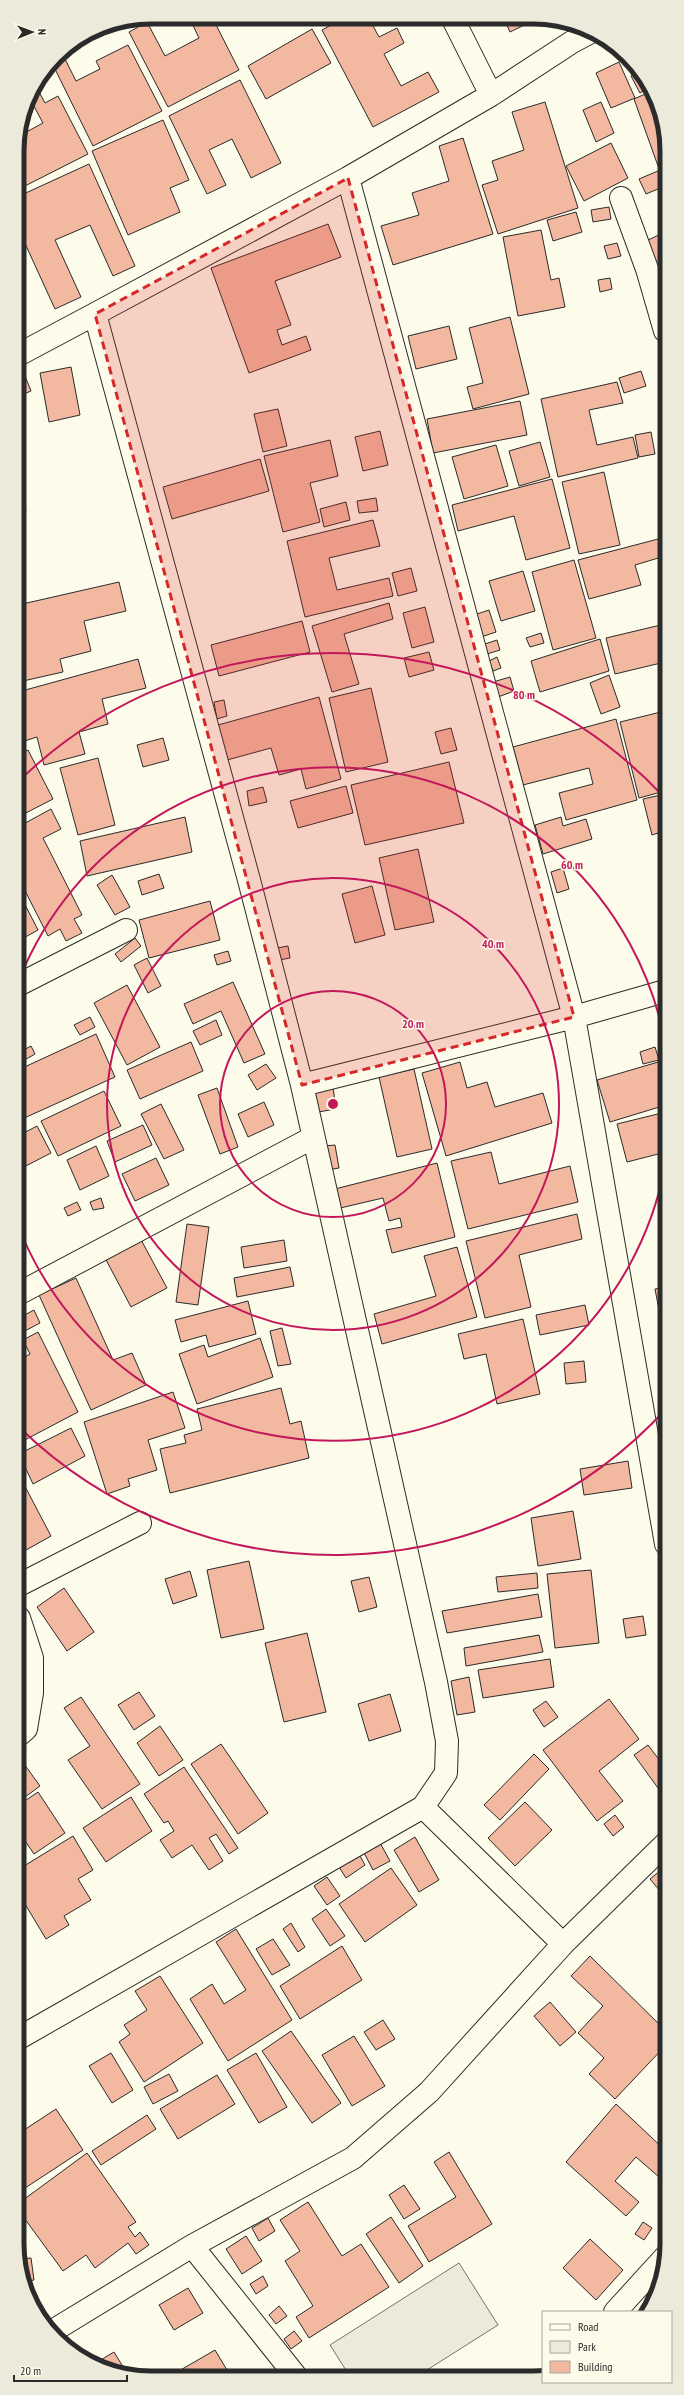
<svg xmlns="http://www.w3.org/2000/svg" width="684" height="2395" font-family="'PT Sans Narrow',sans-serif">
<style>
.green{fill:#ecebdb;stroke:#74746e}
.building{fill:#f2b8a0;stroke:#2b2b2b}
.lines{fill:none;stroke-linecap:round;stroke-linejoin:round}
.street-casing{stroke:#2b2b2b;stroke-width:24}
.street{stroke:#fdfbea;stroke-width:22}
.marked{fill:#d62828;fill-opacity:0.2;stroke:#d62828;stroke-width:3;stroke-dasharray:8 5;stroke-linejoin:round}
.ring{fill:none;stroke:#c2185b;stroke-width:2}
.rim{fill:none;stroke:#2b2b2b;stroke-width:5}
.centre{fill:#c2185b;stroke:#fdfbea;stroke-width:2}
.ring-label{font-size:12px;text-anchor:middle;font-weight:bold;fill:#c2185b;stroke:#fdfbea;stroke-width:3;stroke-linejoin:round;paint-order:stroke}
</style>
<rect width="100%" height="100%" fill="#fdfbea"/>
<path class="green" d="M459 2263 498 2325 419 2375H349L330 2345Z"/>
<path class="building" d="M189 17H212L239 70 168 107 129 32 147 22 165 56 199 38Z
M312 18H322L314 22Z
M344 18H382L372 24 379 37 397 28 404 43 384 54 401 86 428 72 439 92 373 127 322 30Z
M504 19H537L510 32Z
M312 29 331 63 266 99 248 66Z
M128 45 162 111 93 146 52 63 64 57 76 81 100 69 96 61Z
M619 62 635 98 611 108 596 73Z
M639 72 650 87 640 93 631 76Z
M45 73 48 78 38 84Z
M240 80 281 163 251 178 232 139 209 150 226 185 207 194 169 116Z
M36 86 45 103 58 96 88 154 17 190 19 136 43 123 29 97Z
M652 91 664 125 665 163 658 166 634 99Z
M545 102 578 208 498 234 482 185 498 180 492 161 524 150 512 112Z
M601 102 614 133 596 142 583 110Z
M163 120 189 180 170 188 180 212 128 235 92 151Z
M463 138 493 234 393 265 381 226 419 215 412 193 449 181 439 146Z
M611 143 628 178 584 201 566 166Z
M89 164 135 266 113 276 90 225 55 240 81 297 55 309 17 226V197Z
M665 168V186L646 194 639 179Z
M609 207 611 219 593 222 591 210Z
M576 212 582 232 553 241 547 220Z
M328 224 341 257 275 281 291 325 277 330 282 345 306 336 311 350 249 373 211 268Z
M541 230 551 280 559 278 565 307 518 316 503 237Z
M665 232V277L663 278 646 241Z
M617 243 621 256 608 259 604 246Z
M610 278 612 289 600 292 598 280Z
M510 317 529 394 473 409 467 387 483 383 469 328Z
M449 326 457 359 416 369 408 336Z
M71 367 80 415 49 422 40 373Z
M641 371 646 386 624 393 619 378Z
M25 376 31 391 19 396 18 380Z
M617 382 623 403 589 410 597 445 633 437 638 458 558 477 541 399Z
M520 401 527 435 433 453 427 419Z
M278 409 287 446 263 452 254 414Z
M380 431 388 465 363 471 355 437Z
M651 432 655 454 639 457 635 435Z
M330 440 338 476 310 483 320 522 283 532 264 456Z
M540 442 550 477 519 486 509 451Z
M496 445 508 486 464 499 452 457Z
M260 459 269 491 172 519 163 487Z
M604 472 620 545 579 554 562 482Z
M552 479 570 548 526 560 514 516 458 531 452 505Z
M18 486 26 512 18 515Z
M376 498 378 511 359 513 357 501Z
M346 502 350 520 324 527 320 509Z
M373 520 380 546 329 558 337 590 389 578 393 596 305 617 287 541Z
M662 538 665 556 635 565 641 585 589 599 578 560Z
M574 560 596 638 553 650 532 572Z
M411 568 417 591 398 596 392 573Z
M523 571 535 611 501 621 489 581Z
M119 582 126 611 84 621 91 651 60 659 63 672 23 681 18 658V605Z
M389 603 393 619 344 634 359 684 332 692 312 626Z
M425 607 434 642 412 648 403 613Z
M489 610 496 632 481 637 474 615Z
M302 621 310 652 219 676 211 645Z
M665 624V662L615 674 606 638Z
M541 633 544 643 530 647 526 638Z
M600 639 609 671 540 692 531 661Z
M497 640 500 650 487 654 485 644Z
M429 652 434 670 409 677 404 658Z
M497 657 501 668 493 671 489 661Z
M138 659 146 688 102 699 108 724 79 732 85 754 44 765 37 737 18 743V692Z
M609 675 620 707 601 714 590 683Z
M510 677 514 691 498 697 493 682Z
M371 688 388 762 346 772 329 698Z
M319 697 341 779 306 789 301 769 279 775 271 748 227 760 218 725Z
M224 700 227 716 217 719 214 702Z
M665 711V791L639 798 620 722Z
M616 719 637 800 566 820 559 793 593 784 589 768 523 785 513 747Z
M451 728 457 750 441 754 435 732Z
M163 738 169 760 143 767 137 745Z
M28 750 53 799 18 817V755Z
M98 758 115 825 78 835 60 768Z
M449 762 464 823 365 845 351 785Z
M346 786 353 813 298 828 290 801Z
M263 787 267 802 249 806 247 791Z
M665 794V849L662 850 658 833 652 835 643 799Z
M51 809 61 829 43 838 82 915 74 919 82 933 66 941 60 929 48 936 18 877V827Z
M185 817 192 852 87 876 80 841Z
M561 817 563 826 586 819 592 839 543 854 535 825Z
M418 849 434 922 395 930 379 858Z
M563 868 569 889 557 893 551 872Z
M159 874 164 888 142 895 138 881Z
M112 875 130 907 115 915 97 885Z
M372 886 385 935 355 943 342 894Z
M18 891 38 930 18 941Z
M210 901 220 940 149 958 139 920Z
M135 938 141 946 121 962 115 954Z
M288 946 290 958 279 960 277 948Z
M228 951 231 961 217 965 214 955Z
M147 958 161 986 148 993 134 965Z
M233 982 265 1054 244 1063 221 1011 193 1024 184 1004Z
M127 985 160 1047 127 1065 94 1003Z
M90 1017 95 1027 80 1035 74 1025Z
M216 1020 222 1035 200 1045 193 1031Z
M96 1034 115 1077 22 1119 18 1110V1070Z
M191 1042 203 1071 140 1099 127 1070Z
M31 1046 35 1054 21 1062 18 1053Z
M655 1047 659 1060 643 1064 640 1052Z
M665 1060 666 1105 610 1122 597 1080Z
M460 1062 467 1088 487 1082 495 1107 543 1093 552 1123 446 1156 422 1073Z
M266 1064 276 1078 257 1090 248 1075Z
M414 1069 432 1149 397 1157 379 1077Z
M333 1087 336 1109 318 1112 315 1091Z
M217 1088 238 1147 220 1154 198 1095Z
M104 1091 121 1126 58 1156 41 1121Z
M264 1102 274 1125 248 1137 238 1114Z
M161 1104 184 1150 164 1159 141 1114Z
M666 1112V1152L627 1162 617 1124Z
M143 1125 152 1145 115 1162 107 1141Z
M37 1126 51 1153 18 1170V1136Z
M335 1145 339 1168 327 1170 324 1146Z
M96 1146 109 1176 80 1190 67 1160Z
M491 1152 499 1184 570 1166 578 1202 468 1229 451 1161Z
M156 1158 169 1185 135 1201 122 1174Z
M437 1163 455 1237 392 1253 386 1230 402 1227 400 1218 389 1221 383 1198 336 1209 331 1190Z
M101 1198 104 1208 93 1210 90 1202Z
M77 1202 81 1210 68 1216 64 1208Z
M577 1214 582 1239 519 1255 531 1307 485 1318 466 1241Z
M187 1224 209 1227 198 1305 176 1302Z
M139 1236 167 1288 131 1307 104 1256Z
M284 1240 287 1261 244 1268 241 1247Z
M457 1247 477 1317 382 1344 374 1314 436 1296 424 1256Z
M290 1267 294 1286 237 1297 234 1278Z
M76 1278 113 1360 132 1353 146 1385 91 1410 39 1295Z
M666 1287V1308L659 1310 655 1289Z
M248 1301 256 1334 209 1347 206 1335 181 1342 175 1320Z
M585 1305 589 1325 540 1335 536 1315Z
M34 1310 40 1323 19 1334V1318Z
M523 1319 540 1394 497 1404 486 1354 464 1359 458 1334Z
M282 1328 291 1364 278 1366 270 1331Z
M38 1332 78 1412 19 1443V1360L30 1354 23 1340Z
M260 1338 273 1377 197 1404 179 1354 204 1345 208 1357Z
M584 1361 586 1382 566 1384 564 1363Z
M281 1388 290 1424 301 1421 309 1458 170 1493 160 1449 186 1443 184 1435 202 1430 197 1409Z
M173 1392 185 1428 148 1440 157 1470 128 1479 130 1486 107 1494 84 1422Z
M71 1428 85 1456 33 1484 19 1454Z
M628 1461 632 1488 584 1495 580 1469Z
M19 1475 51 1536 19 1554Z
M573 1511 581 1559 538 1566 531 1518Z
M249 1561 264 1629 221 1638 207 1570Z
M591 1570 599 1643 555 1648 547 1574Z
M190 1571 197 1596 173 1604 165 1579Z
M537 1573 538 1588 498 1592 496 1577Z
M369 1577 377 1607 359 1612 351 1581Z
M64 1588 94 1632 67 1651 37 1607Z
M538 1594 542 1617 447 1633 442 1611Z
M643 1616 646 1635 626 1638 623 1619Z
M307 1633 326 1712 284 1722 265 1643Z
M539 1635 543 1652 466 1666 464 1648Z
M550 1659 554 1687 483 1698 478 1670Z
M469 1677 475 1712 457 1715 451 1681Z
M139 1692 155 1716 134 1730 118 1705Z
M390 1694 401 1731 369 1741 358 1704Z
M81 1697 140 1784 102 1809 68 1760 90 1746 64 1708Z
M609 1699 639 1739 599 1771 623 1801 597 1821 543 1750Z
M546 1701 558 1717 544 1727 533 1710Z
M160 1726 183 1760 159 1776 137 1743Z
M221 1744 268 1813 238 1834 191 1764Z
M648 1745 666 1769V1781L658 1788 634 1755Z
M534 1754 549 1769 500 1820 484 1805Z
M19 1757 40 1786 21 1800 19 1798Z
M184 1767 238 1848 229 1854 216 1834 209 1838 223 1861 209 1870 192 1845 172 1858 160 1840 174 1831 168 1821 164 1823 144 1794Z
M38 1792 65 1833 34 1854 19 1832V1805Z
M131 1797 152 1831 106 1862 83 1828Z
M525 1802 552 1830 515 1866 488 1838Z
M615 1815 624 1827 613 1836 604 1824Z
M73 1836 93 1870 78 1879 91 1900 64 1916 69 1925 46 1939 19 1894V1869Z
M415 1837 439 1880 419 1892 394 1850Z
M379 1841 390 1861 373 1870 362 1849Z
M359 1854 365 1865 346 1878 339 1867Z
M666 1866V1898L650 1879Z
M391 1868 417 1905 365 1942 339 1904Z
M327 1877 340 1896 327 1905 314 1886Z
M326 1909 345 1936 330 1946 312 1919Z
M291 1923 305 1947 298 1952 283 1929Z
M236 1929 292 2020 228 2061 190 1999 212 1984 224 2004 246 1990 216 1942Z
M273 1939 290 1965 272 1975 256 1949Z
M342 1946 362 1980 300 2019 280 1986Z
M590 1956 666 2031 667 2044 615 2099 589 2074 604 2058 578 2033 603 2006 571 1976Z
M160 1976 203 2043 144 2082 119 2042 130 2034 124 2025 147 2010 135 1991Z
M550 2002 576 2032 560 2046 534 2016Z
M383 2020 395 2039 376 2050 364 2032Z
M291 2031 341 2103 312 2123 262 2051Z
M354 2036 385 2086 352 2106 322 2055Z
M111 2053 133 2090 112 2103 89 2066Z
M256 2053 287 2107 259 2123 227 2070Z
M169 2074 178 2091 153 2104 144 2087Z
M217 2075 235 2104 178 2139 160 2109Z
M616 2104 667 2152V2184L636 2157 615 2181 639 2202 626 2216 566 2162Z
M56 2109 83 2150 19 2192V2129L21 2132Z
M147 2115 156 2129 101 2165 92 2151Z
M449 2152 492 2224 429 2262 408 2226 456 2197 434 2162Z
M87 2153 136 2222 128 2227 135 2237 140 2232 149 2245 136 2254 128 2243 95 2268 86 2255 63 2271 19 2211V2203Z
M404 2185 420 2209 404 2219 389 2195Z
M308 2202 342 2256 361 2244 389 2287 309 2338 296 2317 313 2306 285 2261 300 2251 280 2220Z
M391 2217 423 2266 399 2283 366 2234Z
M268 2218 275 2231 259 2241 252 2228Z
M643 2222 652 2228 644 2240 635 2234Z
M246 2236 262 2261 242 2274 226 2249Z
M590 2239 623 2270 596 2300 563 2268Z
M31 2258 34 2280 24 2282 20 2270V2259Z
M263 2276 268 2286 256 2294 250 2284Z
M188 2288 203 2313 174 2330 159 2305Z
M279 2306 287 2316 276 2324 269 2315Z
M294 2331 302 2341 291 2349 284 2339Z
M215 2350 230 2375H172Z
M114 2352 128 2375 94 2364Z"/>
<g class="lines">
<defs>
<path id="street" d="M491 95 572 42 591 32
M348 178 574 1017 666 1544
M621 198 647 269 665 331
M18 355 95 314
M18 985 126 930
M302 1085 574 1017 665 991
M18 1294 312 1138
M19 1585 140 1523
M19 1618 32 1658V1693L26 1729 19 1735
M423 1807 563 1944
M19 2038 423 1807 446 1773 447 1741 436 1682 302 1085 249 880 95 314 348 178 491 95 453 19
M192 2246 295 2375
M615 2312 666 2256
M51 2332 192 2246 353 2158 429 2092 563 1944 666 1843"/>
</defs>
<use href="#street" class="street-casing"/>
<use href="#street" class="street"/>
</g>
<path class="marked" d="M348 178 574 1017 302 1085 95 314Z"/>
<g class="ring">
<circle cx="333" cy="1104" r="113"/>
<circle cx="333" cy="1104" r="226"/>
<path d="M665 1166A338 338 0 0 1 19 1228M19 980A338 338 0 0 1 665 1042"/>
<path d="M666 1409A451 451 0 0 1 20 1428M20 780A451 451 0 0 1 663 796"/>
</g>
<path d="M0 0H684V2395H0ZM151 24H533A127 127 0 0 1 660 151V2244A127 127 0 0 1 533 2371H151A127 127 0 0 1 24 2244V151A127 127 0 0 1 151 24Z" fill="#eceadb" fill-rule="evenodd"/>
<path class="rim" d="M151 24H533A127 127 0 0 1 660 151V2244A127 127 0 0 1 533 2371H151A127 127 0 0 1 24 2244V151A127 127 0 0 1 151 24Z"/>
<circle cx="333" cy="1104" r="6" class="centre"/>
<g class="ring-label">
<text x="524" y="699">80 m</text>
<text x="572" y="869">60 m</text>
<text x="493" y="948">40 m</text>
<text x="413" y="1028">20 m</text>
</g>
<rect x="542" y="2311" width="130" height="72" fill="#fdfbea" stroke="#a9a89e"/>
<rect x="550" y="2324" width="20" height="6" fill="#fdfbea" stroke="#a9a89e"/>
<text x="578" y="2331" font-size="12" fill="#2b2b2b">Road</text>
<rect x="550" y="2341" width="20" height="12" fill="#ecebdb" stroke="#a9a89e"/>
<text x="578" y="2351" font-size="12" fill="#2b2b2b">Park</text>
<rect x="550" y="2361" width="20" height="12" fill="#f2b8a0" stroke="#a9a89e"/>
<text x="578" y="2371" font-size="12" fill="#2b2b2b">Building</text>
<g transform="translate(32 32) rotate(89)" stroke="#fdfbea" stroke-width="3" paint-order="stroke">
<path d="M0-3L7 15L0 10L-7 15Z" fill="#2b2b2b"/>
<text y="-6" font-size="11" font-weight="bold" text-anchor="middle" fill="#2b2b2b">N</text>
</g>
<path d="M14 2375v6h113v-6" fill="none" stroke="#2b2b2b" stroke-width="2"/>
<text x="20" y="2375" font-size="12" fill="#2b2b2b" stroke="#fdfbea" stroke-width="3" paint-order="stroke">20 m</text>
</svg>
